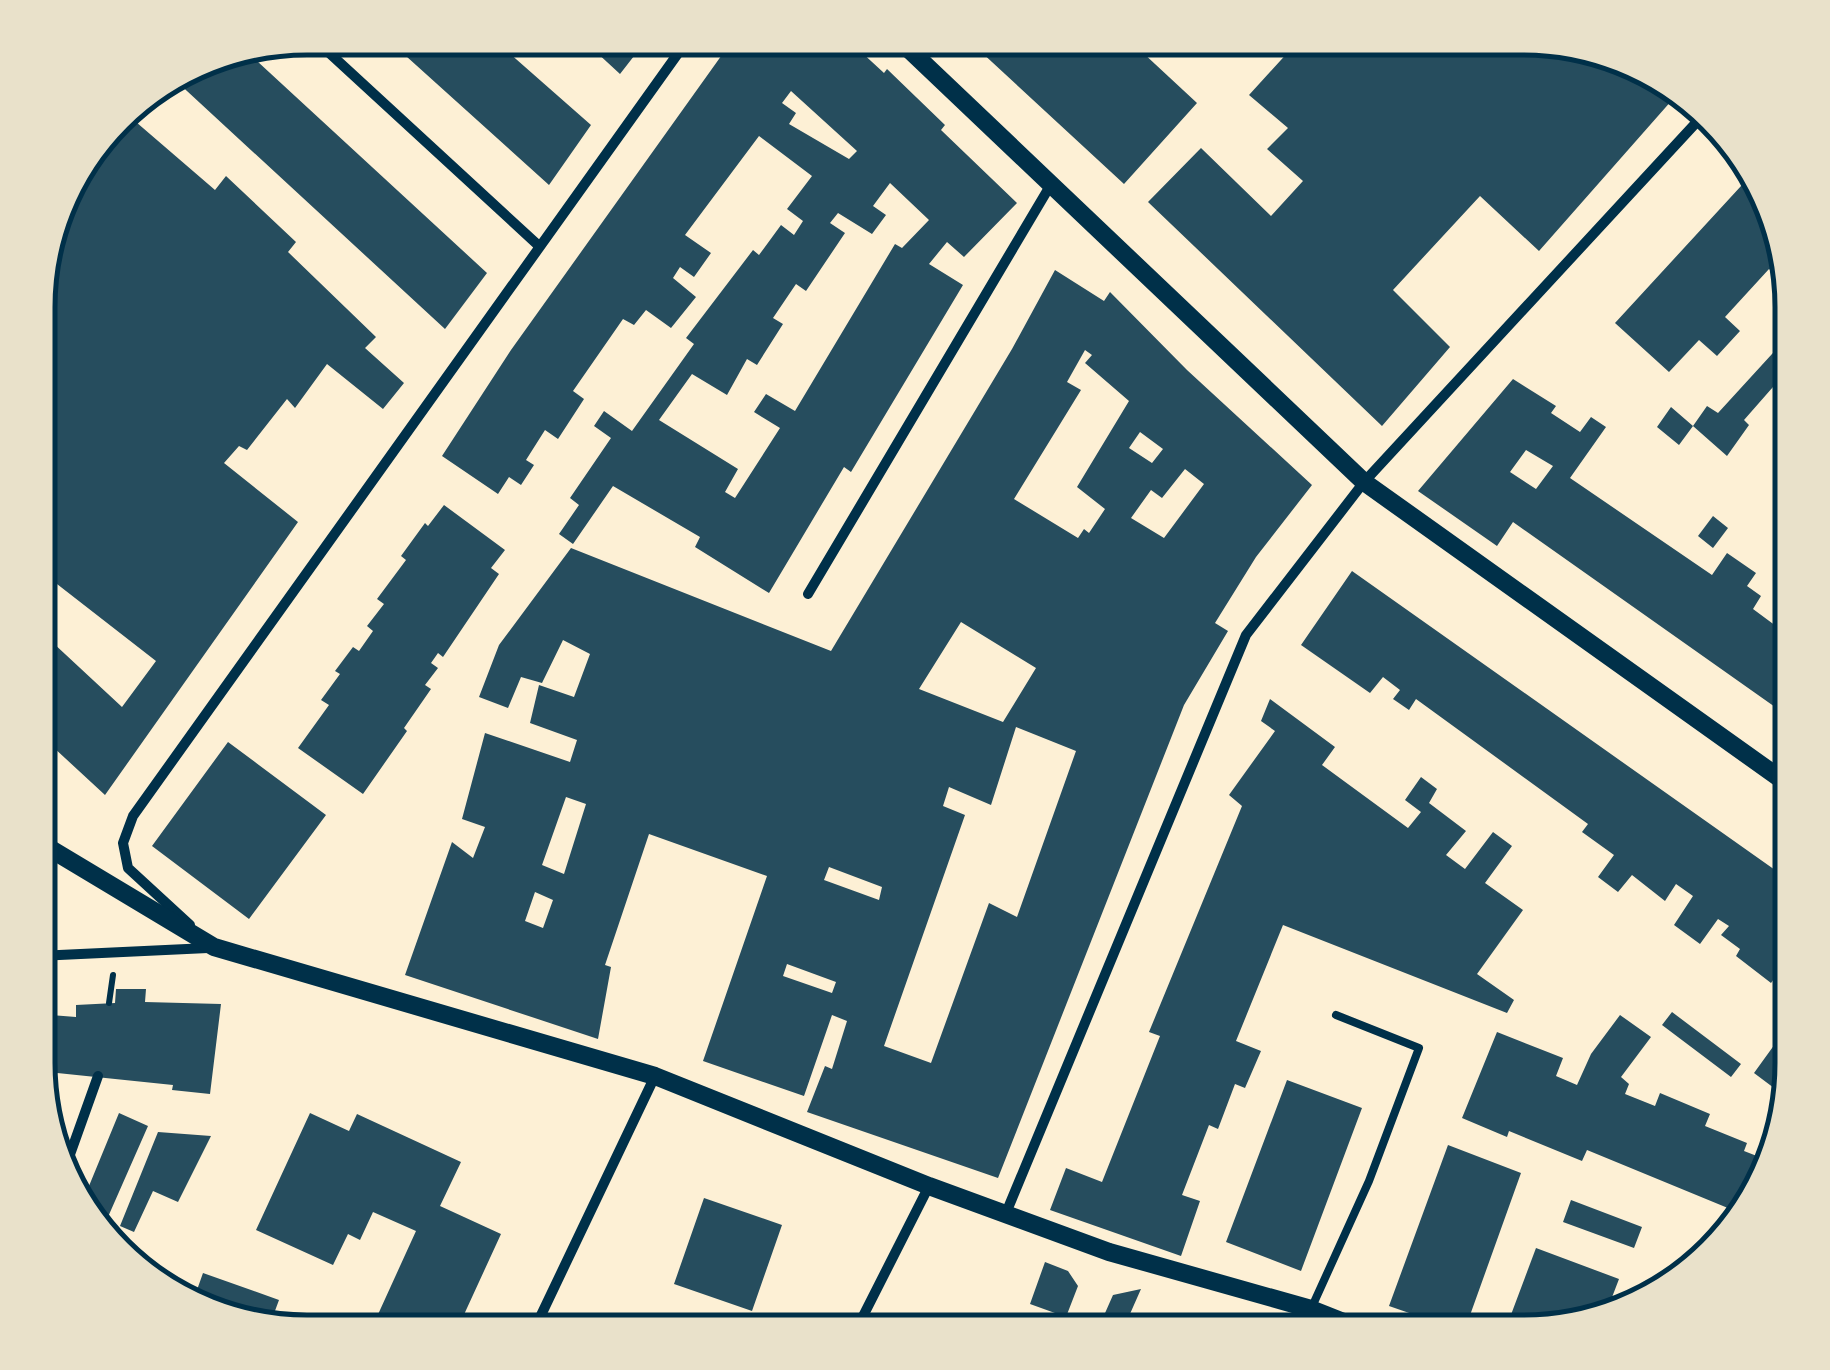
<svg xmlns="http://www.w3.org/2000/svg" width="1830" height="1370" font-family="Barlow,sans-serif">
<style>
.building{fill:#264d5e;fill-rule:evenodd}
.lines{fill:none;stroke-linecap:round;stroke-linejoin:round}
.path{stroke:#003049;stroke-width:6}
.service{stroke:#003049;stroke-width:8}
.minor{stroke:#003049;stroke-width:10}
.tertiary{stroke:#003049;stroke-width:18}
.rim{fill:none;stroke:#003049;stroke-width:5}
</style>
<rect width="100%" height="100%" fill="#fdf0d5"/>
<path class="building" d="M386 38H492L591 125 549 185Z
M581 38H648L620 74Z
M734 38H846L884 73 887 69 945 125 941 130 1017 203 964 257 947 242 929 264 963 285 851 472 844 467 769 593 695 547 700 537 613 486 573 544 559 534 579 505 570 498 611 438 594 426 604 411 632 431 694 344 686 338 753 250 759 255 781 225 794 235 803 221 787 209 812 176 759 136 685 235 711 253 694 277 680 267 673 278 696 297 671 328 646 310 634 325 623 319 573 391 584 399 558 439 545 430 526 460 534 465 521 485 509 477 498 494 442 456 511 350ZM791 91 857 151 849 159 789 124 796 113 782 103ZM890 183 929 220 902 248 895 244 795 411 766 394 754 412 780 428 735 498 725 492 738 469 659 420 692 374 727 395 747 359 757 365 783 324 773 318 796 284 806 291 845 233 830 223 838 213 872 234 886 215 873 206Z
M966 38H1127L1197 103 1124 184Z
M1301 38 1317 41 1320 38H1540L1626 58 1680 91 1539 251 1480 196 1393 290 1450 347 1382 426 1148 202 1201 148 1271 216 1303 181 1267 149 1288 128 1249 95Z
M243 48 487 273 445 329 174 79 220 52Z
M116 121 128 132 136 122 215 190 226 176 296 242 288 252 376 337 365 348 404 383 383 409 327 364 295 408 287 399 247 450 239 446 224 463 298 522 105 795 39 734V654L51 641 122 707 156 661 39 570 40 271 73 173Z
M1753 173 1765 188 1783 267 1776 275 1769 269 1725 317 1740 331 1717 356 1699 340 1669 372 1615 323Z
M1055 270 1104 301 1110 292 1187 370 1312 485 1256 557 1215 623 1228 631 1184 705 998 1178 807 1112 825 1066 832 1069 847 1021 832 1015 804 1096 703 1061 767 876 649 834 605 965 611 967 598 1039 405 975 452 842 473 858 485 827 462 819 485 733 570 762 577 740 530 723 539 685 574 697 590 654 563 640 542 683 521 677 508 708 479 697 499 645 571 548 831 651 1012 349ZM1085 350 1092 355 1085 363 1129 401 1077 487 1105 509 1089 533 1084 529 1078 538 1014 499 1081 390 1067 382ZM1140 432 1163 449 1152 463 1129 448ZM1185 469 1204 484 1164 538 1131 518 1151 490 1162 498ZM961 622 1036 668 1003 722 919 689ZM1016 727 1076 751 1017 917 989 903 931 1063 884 1046 965 815 943 806 949 787 991 805ZM566 797 586 804 564 874 542 865ZM829 867 882 887 879 900 824 880ZM535 892 553 900 543 928 525 921ZM787 964 836 982 832 993 783 976Z
M1792 332V376L1787 371 1744 420 1749 425 1727 456 1693 426 1707 406 1718 413Z
M1513 379 1556 406 1551 413 1580 432 1591 417 1606 427 1570 478 1712 575 1727 553 1756 573 1747 586 1761 596 1753 609 1792 638V719L1513 522 1497 546 1418 491ZM1526 450 1553 466 1536 489 1510 472Z
M1671 407 1693 426 1679 445 1657 427Z
M444 505 505 550 491 568 499 574 443 657 438 653 431 663 438 668 425 685 431 689 404 728 407 731 363 794 298 748 329 705 321 700 340 674 335 671 353 647 359 651 373 631 367 626 384 604 377 599 406 560 401 556 425 523 428 526Z
M1713 516 1728 528 1713 548 1698 536Z
M1352 571 1792 882V967L1786 962 1771 983 1736 956 1740 949 1721 935 1729 926 1718 919 1700 944 1674 925 1693 896 1676 884 1665 901 1632 875 1618 892 1598 877 1614 855 1582 832 1588 824 1416 699 1409 710 1393 699 1400 690 1383 677 1370 693 1301 645Z
M1270 699 1335 747 1322 765 1408 828 1421 812 1405 800 1421 777 1437 789 1429 803 1466 831 1446 855 1465 869 1493 832 1512 846 1485 883 1523 910 1477 974 1514 1000 1507 1013 1283 925 1236 1041 1261 1051 1245 1088 1235 1084 1218 1129 1209 1125 1182 1195 1200 1201 1181 1256 1050 1210 1066 1168 1102 1182 1160 1036 1149 1032 1242 806 1229 795 1275 731 1261 721Z
M228 742 326 815 249 919 152 846Z
M116 989H146L145 1002 221 1004 210 1094 172 1090 173 1085 38 1071V1014L76 1017V1005L115 1003Z
M1672 1012 1741 1064 1731 1077 1662 1025Z
M1620 1015 1651 1037 1621 1077 1629 1084 1625 1094 1655 1106 1660 1093 1710 1114 1705 1126 1747 1143 1744 1151 1762 1158 1740 1213 1587 1150 1582 1161 1509 1131 1507 1137 1462 1118 1497 1032 1563 1058 1556 1076 1577 1085 1591 1054Z
M1780 1037 1792 1046V1072L1778 1091 1754 1073Z
M1287 1080 1362 1108 1301 1271 1226 1242Z
M119 1113 148 1126 104 1226 96 1222 82 1203Z
M310 1113 349 1131 357 1114 461 1162 440 1206 501 1234 456 1332H370L416 1231 373 1212 360 1240 348 1234 333 1265 256 1230Z
M158 1132 211 1136 178 1202 153 1191 134 1232 120 1226Z
M1448 1145 1521 1173 1464 1332 1389 1306Z
M704 1198 782 1225 752 1311 674 1284Z
M1571 1200 1642 1227 1634 1248 1563 1222Z
M1536 1248 1619 1279 1606 1313 1534 1330 1509 1320Z
M1045 1262 1068 1271 1078 1286 1066 1317 1030 1304Z
M203 1273 279 1300 269 1327 204 1312 192 1304Z
M1141 1289 1122 1332 1098 1329 1113 1295Z"/>
<g class="lines">
<path class="path" d="M109 1003 113 975"/>
<path class="service" d="M1311 1309 1369 1181 1419 1048 1336 1015"/>
<path class="minor" d="M313 38 539 246
M808 594 1050 186
M39 878 44 846
M190 925 128 868 123 843 133 816 689 38
M38 956 208 948
M63 1174 98 1076
M1006 1213 1246 635 1364 482 1706 112
M533 1332 655 1076
M855 1332 929 1186"/>
<path class="tertiary" d="M897 38 1364 482 1792 787
M39 842 214 947 655 1076 929 1186 1109 1252 1311 1309 1369 1332"/>
</g>
<path d="M0 0H1830V1370H0ZM307 55H1523A252 252 0 0 1 1775 307V1063A252 252 0 0 1 1523 1315H307A252 252 0 0 1 55 1063V307A252 252 0 0 1 307 55Z" fill="#e9e1ca" fill-rule="evenodd"/>
<path class="rim" d="M307 55H1523A252 252 0 0 1 1775 307V1063A252 252 0 0 1 1523 1315H307A252 252 0 0 1 55 1063V307A252 252 0 0 1 307 55Z"/>
</svg>
